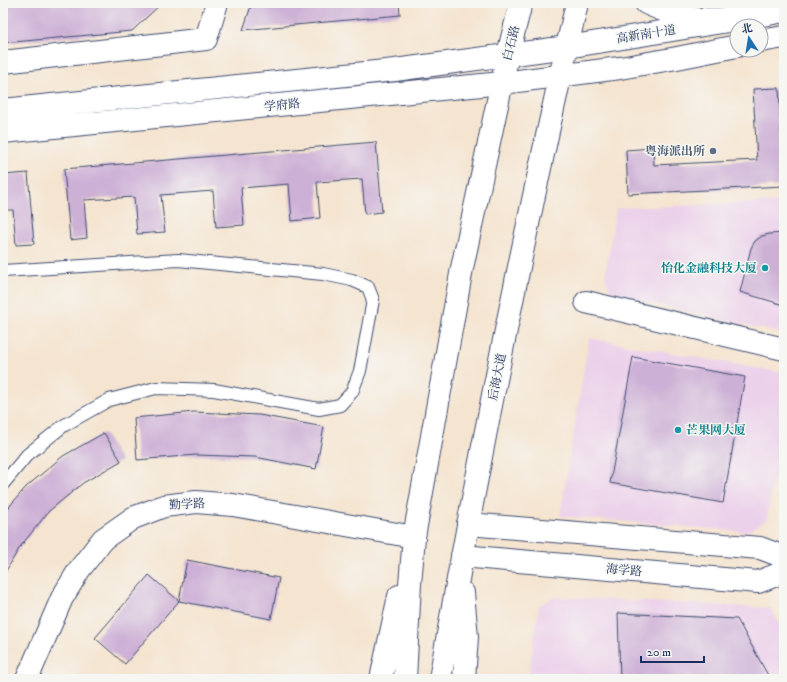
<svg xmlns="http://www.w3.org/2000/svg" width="787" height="682" font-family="'IM FELL DW Pica','Noto Serif SC',serif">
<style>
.built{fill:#ecd1ea}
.building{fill:#cdb0d6}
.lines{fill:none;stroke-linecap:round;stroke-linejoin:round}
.service-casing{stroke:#3c4a6f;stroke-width:14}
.minor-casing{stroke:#3c4a6f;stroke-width:24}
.secondary-casing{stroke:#3c4a6f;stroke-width:24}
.primary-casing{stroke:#3c4a6f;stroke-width:24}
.service{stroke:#fff;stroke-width:12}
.minor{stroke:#fff;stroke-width:22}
.secondary{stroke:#fff;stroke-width:22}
.primary{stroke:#fff;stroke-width:22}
.service-dot{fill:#5c6f8a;stroke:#f6f6f2;stroke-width:1.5}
.culture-dot{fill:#0f9aa8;stroke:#f6f6f2;stroke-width:1.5}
.labels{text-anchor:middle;stroke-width:3;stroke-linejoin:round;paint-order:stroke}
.street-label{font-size:12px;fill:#1b2f5e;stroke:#f6f6f2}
.service-label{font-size:12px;font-weight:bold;fill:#4e5e75;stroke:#f6f6f2;text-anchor:end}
.culture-label{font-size:12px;font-weight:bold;fill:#0d838f;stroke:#f6f6f2;text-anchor:end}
</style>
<rect width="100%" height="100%" fill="#f6f6f2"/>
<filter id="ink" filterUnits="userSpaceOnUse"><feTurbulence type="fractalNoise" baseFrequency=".025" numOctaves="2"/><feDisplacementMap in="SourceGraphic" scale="8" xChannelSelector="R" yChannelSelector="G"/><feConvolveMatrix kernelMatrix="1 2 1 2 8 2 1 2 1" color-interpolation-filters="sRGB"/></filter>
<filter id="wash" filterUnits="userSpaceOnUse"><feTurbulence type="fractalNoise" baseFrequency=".012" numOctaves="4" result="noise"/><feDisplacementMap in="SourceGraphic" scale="16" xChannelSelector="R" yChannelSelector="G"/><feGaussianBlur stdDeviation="0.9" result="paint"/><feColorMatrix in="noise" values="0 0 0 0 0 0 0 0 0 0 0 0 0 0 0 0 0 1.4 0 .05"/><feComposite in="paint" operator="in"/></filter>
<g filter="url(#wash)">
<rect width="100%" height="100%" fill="#f5e4cf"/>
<path class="built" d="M784 202V334L611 294 605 277 616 208Z
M589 338 784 373V445L780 455 770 498 767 520 746 532 560 516Z
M554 597 770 608 784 631V679H528L539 606Z"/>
<g id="blocks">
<path class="building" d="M3 3H162L132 31 3 43Z
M252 3H399L400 15 243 30Z
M779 88 784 186 628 194 626 150 653 148 654 165 757 160 753 89Z
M376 142 382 212 365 214 362 179 317 182 320 218 292 221 289 184 241 188 244 225 216 227 213 191 161 195 165 232 137 234 134 197 84 200 87 238 70 240 64 169Z
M28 173 34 244 16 245 13 210H3V175Z
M784 233V305L740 292 751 248 755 241 762 236 769 234Z
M633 357 745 377 723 503 610 483Z
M194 412 259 415 324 427 316 469 255 457 196 455 137 460 134 418Z
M104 433 121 461 83 483 49 511 20 547 3 576V514L26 487 63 456Z
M187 560 279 578 271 619 179 601Z
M149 575 179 601 125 664 95 638Z
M618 613 737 619 770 679H620Z"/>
</g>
</g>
<g filter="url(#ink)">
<use href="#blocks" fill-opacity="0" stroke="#3c4a6f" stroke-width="1"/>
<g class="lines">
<defs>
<path id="service" d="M3 271 178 260 323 274 352 280 368 287 373 300 360 371 352 392 340 405 319 409 214 390 156 388 109 400 63 426 27 455 3 484"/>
<path id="minor" d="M3 62 206 39 217 3
M586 302 784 349
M468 524 760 548 784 557
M462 556 758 582 784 572
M27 679 62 598 79 570 103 539 133 518 164 506 196 502 233 505 414 537"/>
<path id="secondary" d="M761 41 784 37
M3 110 395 70 567 47 747 18 784 11
M3 132 502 83 620 68 677 58 737 46"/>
<path id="primary" d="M646 3C665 12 685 19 706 19 720 19 734 18 747 18
M463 593 467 637 464 679
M381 679 399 596
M405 679 410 584 414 537 462 268 508 54 521 3
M440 679C480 452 525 227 577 3"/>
</defs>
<use href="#service" class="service-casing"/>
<use href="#minor" class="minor-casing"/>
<use href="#secondary" class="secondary-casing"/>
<use href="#primary" class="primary-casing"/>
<use href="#service" class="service"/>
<use href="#minor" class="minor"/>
<use href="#secondary" class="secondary"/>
<use href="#primary" class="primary"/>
</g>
</g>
<circle class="service-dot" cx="713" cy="151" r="4"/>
<g class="culture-dot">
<circle cx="765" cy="268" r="4"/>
<circle cx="678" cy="430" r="4"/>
</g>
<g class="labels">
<g class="street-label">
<text transform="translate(646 34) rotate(-9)" y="4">高新南十道</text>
<text transform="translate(511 43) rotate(-76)" y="4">白石路</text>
<text transform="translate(282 105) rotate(-6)" y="4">学府路</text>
<text transform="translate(497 377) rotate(-79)" y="4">后海大道</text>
<text transform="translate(187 504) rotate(-3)" y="4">勤学路</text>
<text transform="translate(624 570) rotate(5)" y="4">海学路</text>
</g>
<g class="service-label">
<text x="705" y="155">粤海派出所</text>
</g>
<g class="culture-label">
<text x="757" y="272">怡化金融科技大厦</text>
<text x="686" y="434" text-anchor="start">芒果网大厦</text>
</g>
</g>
<rect width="787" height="682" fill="none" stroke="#f6f6f2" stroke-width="16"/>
<g transform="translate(749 38) rotate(348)"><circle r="19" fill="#f6f6f2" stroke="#9ea6b7"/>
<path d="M0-3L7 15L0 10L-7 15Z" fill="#1f6fb2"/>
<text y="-6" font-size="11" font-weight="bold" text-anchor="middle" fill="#1b2f5e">北</text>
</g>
<path d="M641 656v6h63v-6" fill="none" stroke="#1b2f5e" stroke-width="2"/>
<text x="647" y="656" font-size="12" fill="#1b2f5e" stroke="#f6f6f2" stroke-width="3" paint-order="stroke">20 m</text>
</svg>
